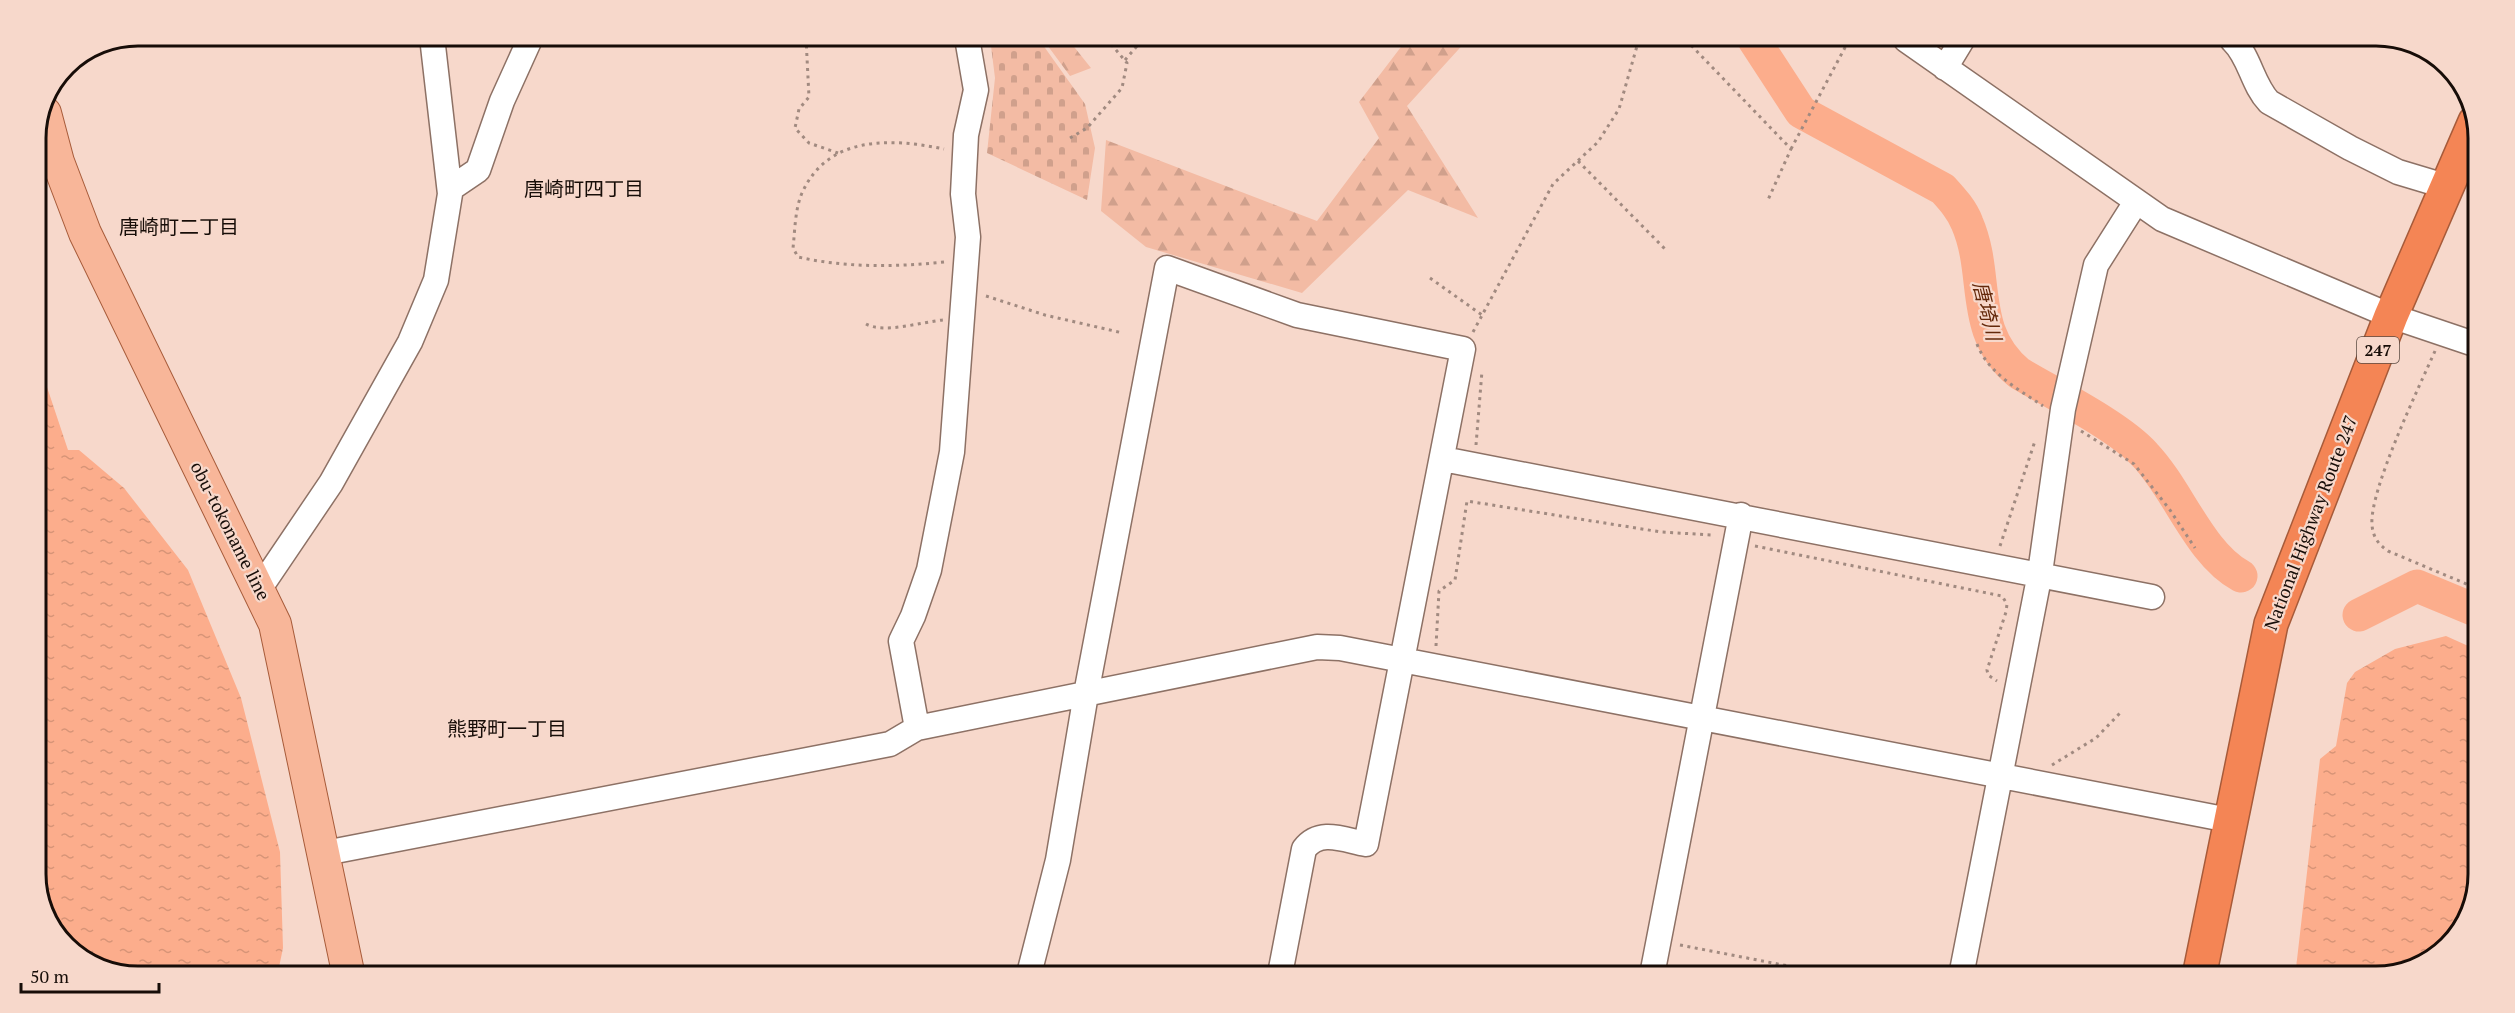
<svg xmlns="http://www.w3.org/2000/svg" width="2515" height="1013" font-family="'PT Serif','Noto Sans JP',serif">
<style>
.forest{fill:url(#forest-firs)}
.cemetery{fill:url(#cemetery-stones)}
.water{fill:url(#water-ripples)}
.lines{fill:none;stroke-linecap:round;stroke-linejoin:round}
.river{stroke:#fcad8c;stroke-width:33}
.minor-casing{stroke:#8d7165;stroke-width:27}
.major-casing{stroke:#a75b3a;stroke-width:34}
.highway-casing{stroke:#a75b3a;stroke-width:36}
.path{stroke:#a18a80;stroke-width:3;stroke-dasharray:3 4.5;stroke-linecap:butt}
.minor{stroke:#fff;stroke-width:24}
.major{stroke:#f8b699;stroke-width:32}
.highway{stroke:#f48555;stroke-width:33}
.labels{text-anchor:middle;stroke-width:4.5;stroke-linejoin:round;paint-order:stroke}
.shield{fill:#f7d8cb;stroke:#5a4a42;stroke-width:1.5}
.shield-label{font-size:16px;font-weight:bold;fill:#170d08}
.street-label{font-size:18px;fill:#170d08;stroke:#f7d8cb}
.neighbourhood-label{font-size:20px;fill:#170d08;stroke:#f7d8cb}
.water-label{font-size:20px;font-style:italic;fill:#64280a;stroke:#f7d8cb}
.rim{fill:none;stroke:#170d08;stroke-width:3}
</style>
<defs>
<pattern id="forest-firs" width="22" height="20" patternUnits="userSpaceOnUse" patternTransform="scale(1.5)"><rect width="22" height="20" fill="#f3bba4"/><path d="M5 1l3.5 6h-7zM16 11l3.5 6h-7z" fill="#d0a08c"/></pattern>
<pattern id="cemetery-stones" width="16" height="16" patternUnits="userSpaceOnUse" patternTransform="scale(1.5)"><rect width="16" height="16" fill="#f3bba4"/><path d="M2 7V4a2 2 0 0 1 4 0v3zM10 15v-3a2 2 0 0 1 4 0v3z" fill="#d0a08c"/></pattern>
<pattern id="water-ripples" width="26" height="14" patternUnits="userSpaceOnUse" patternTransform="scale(1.5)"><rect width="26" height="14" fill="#fcad8c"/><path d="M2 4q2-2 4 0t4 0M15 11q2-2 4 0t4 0" fill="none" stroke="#d79477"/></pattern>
</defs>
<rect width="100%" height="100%" fill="#f7d8cb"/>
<path class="forest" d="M1042 38H1067L1091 68 1070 76Z
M1401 39H1468L1407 106 1478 218 1408 190 1302 293 1146 247 1101 211 1106 140 1317 221 1379 138 1359 102 1404 43Z"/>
<path class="cemetery" d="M990 38H1038L1085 104 1095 148 1087 200 987 153 995 78Z"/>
<path class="water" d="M36 354 68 450H79L124 488 188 570 241 698 280 852 283 948 278 972 105 971 57 937 36 882Z
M2446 636 2475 649 2473 908 2434 960 2377 977H2295L2320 759 2336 746 2347 683 2355 672 2395 649Z"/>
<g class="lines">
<path class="river" d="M1754 40 1801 112 1943 189C1953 200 1962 210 1967 223 1990 276 1968 331 2019 373 2054 394 2119 426 2145 455 2179 491 2199 553 2241 576
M2359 615 2417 586 2475 610"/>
<defs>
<path id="minor" d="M1906 40 2162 219 2391 316 2477 345
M2233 41C2250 57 2252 84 2269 102L2350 148 2398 172 2448 187
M1945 68 1962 40
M450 189 478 170 502 101 531 37
M1443 459 2152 597
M260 588 331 483 410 342 436 280 450 194 432 37
M917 728 901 641 913 616 929 570 952 452 968 237 963 194 966 135 976 90 967 38
M325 853 890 744 917 728 1317 647 1340 648 2229 820
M1029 974 1058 860 1086 694 1167 268 1297 315 1463 349 1366 844C1344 840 1320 828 1304 849L1280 974
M1652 975 1741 515
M1961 976 2040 573 2063 409 2096 265 2136 202"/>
<path id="major" d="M45 113 58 162 85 233 275 624 348 972"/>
<path id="highway" d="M2199 977 2271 624 2391 316 2475 122"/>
</defs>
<use href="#minor" class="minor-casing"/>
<use href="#major" class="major-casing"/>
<use href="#highway" class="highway-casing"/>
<path class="path" d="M806 38 809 97 799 109 795 128 809 143 838 153
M1686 40 1791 149 1767 202
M1636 42 1643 40
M1125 60 1144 38
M1070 138 1087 128 1122 88 1127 63 1106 38
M1791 149 1849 40
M1578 161 1666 250
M944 262C895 267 847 268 798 257L793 248C795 230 795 209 802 193 828 135 891 138 944 149
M1430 278 1482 315
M986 296 1045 315 1123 333
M866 324C884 334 921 322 943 320
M1473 332 1553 184 1598 142 1619 109 1637 46 1636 40
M1977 344C1988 373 2018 389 2043 406
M2435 351C2419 387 2369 491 2372 525 2373 537 2378 544 2388 551L2476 588
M2081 431 2134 464 2170 510 2195 548
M1476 445 1482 371
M1755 546 2002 596 2007 604 2006 612 1987 670 1988 675 1997 681
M2000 546 2035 441
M1436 646 1439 591 1455 580 1467 501 1661 532 1712 535
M2052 765 2096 738 2121 712
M1680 945 1840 976"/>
<use href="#minor" class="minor"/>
<use href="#major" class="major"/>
<use href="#highway" class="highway"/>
</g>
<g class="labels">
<rect class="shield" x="2357" y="337" width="42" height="26" rx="4.5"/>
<g class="shield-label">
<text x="2378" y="356">247</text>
</g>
<g class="street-label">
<text transform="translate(2311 523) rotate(-69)" y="6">National Highway Route 247</text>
<text transform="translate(230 531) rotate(63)" y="6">obu-tokoname line</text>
</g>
<g class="neighbourhood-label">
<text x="584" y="196">唐崎町四丁目</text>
<text x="179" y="234">唐崎町二丁目</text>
<text x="507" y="736">熊野町一丁目</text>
</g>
<g class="water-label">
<text transform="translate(1987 311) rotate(76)" y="7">唐埼川</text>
</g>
</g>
<path d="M0 0H2515V1013H0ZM138 46H2376A92 92 0 0 1 2468 138V874A92 92 0 0 1 2376 966H138A92 92 0 0 1 46 874V138A92 92 0 0 1 138 46Z" fill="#f7d8cb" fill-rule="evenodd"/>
<path class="rim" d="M138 46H2376A92 92 0 0 1 2468 138V874A92 92 0 0 1 2376 966H138A92 92 0 0 1 46 874V138A92 92 0 0 1 138 46Z"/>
<path d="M21 983v9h138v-9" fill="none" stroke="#170d08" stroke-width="3"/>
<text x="30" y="983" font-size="18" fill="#170d08" stroke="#f7d8cb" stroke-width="4.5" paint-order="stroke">50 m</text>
</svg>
